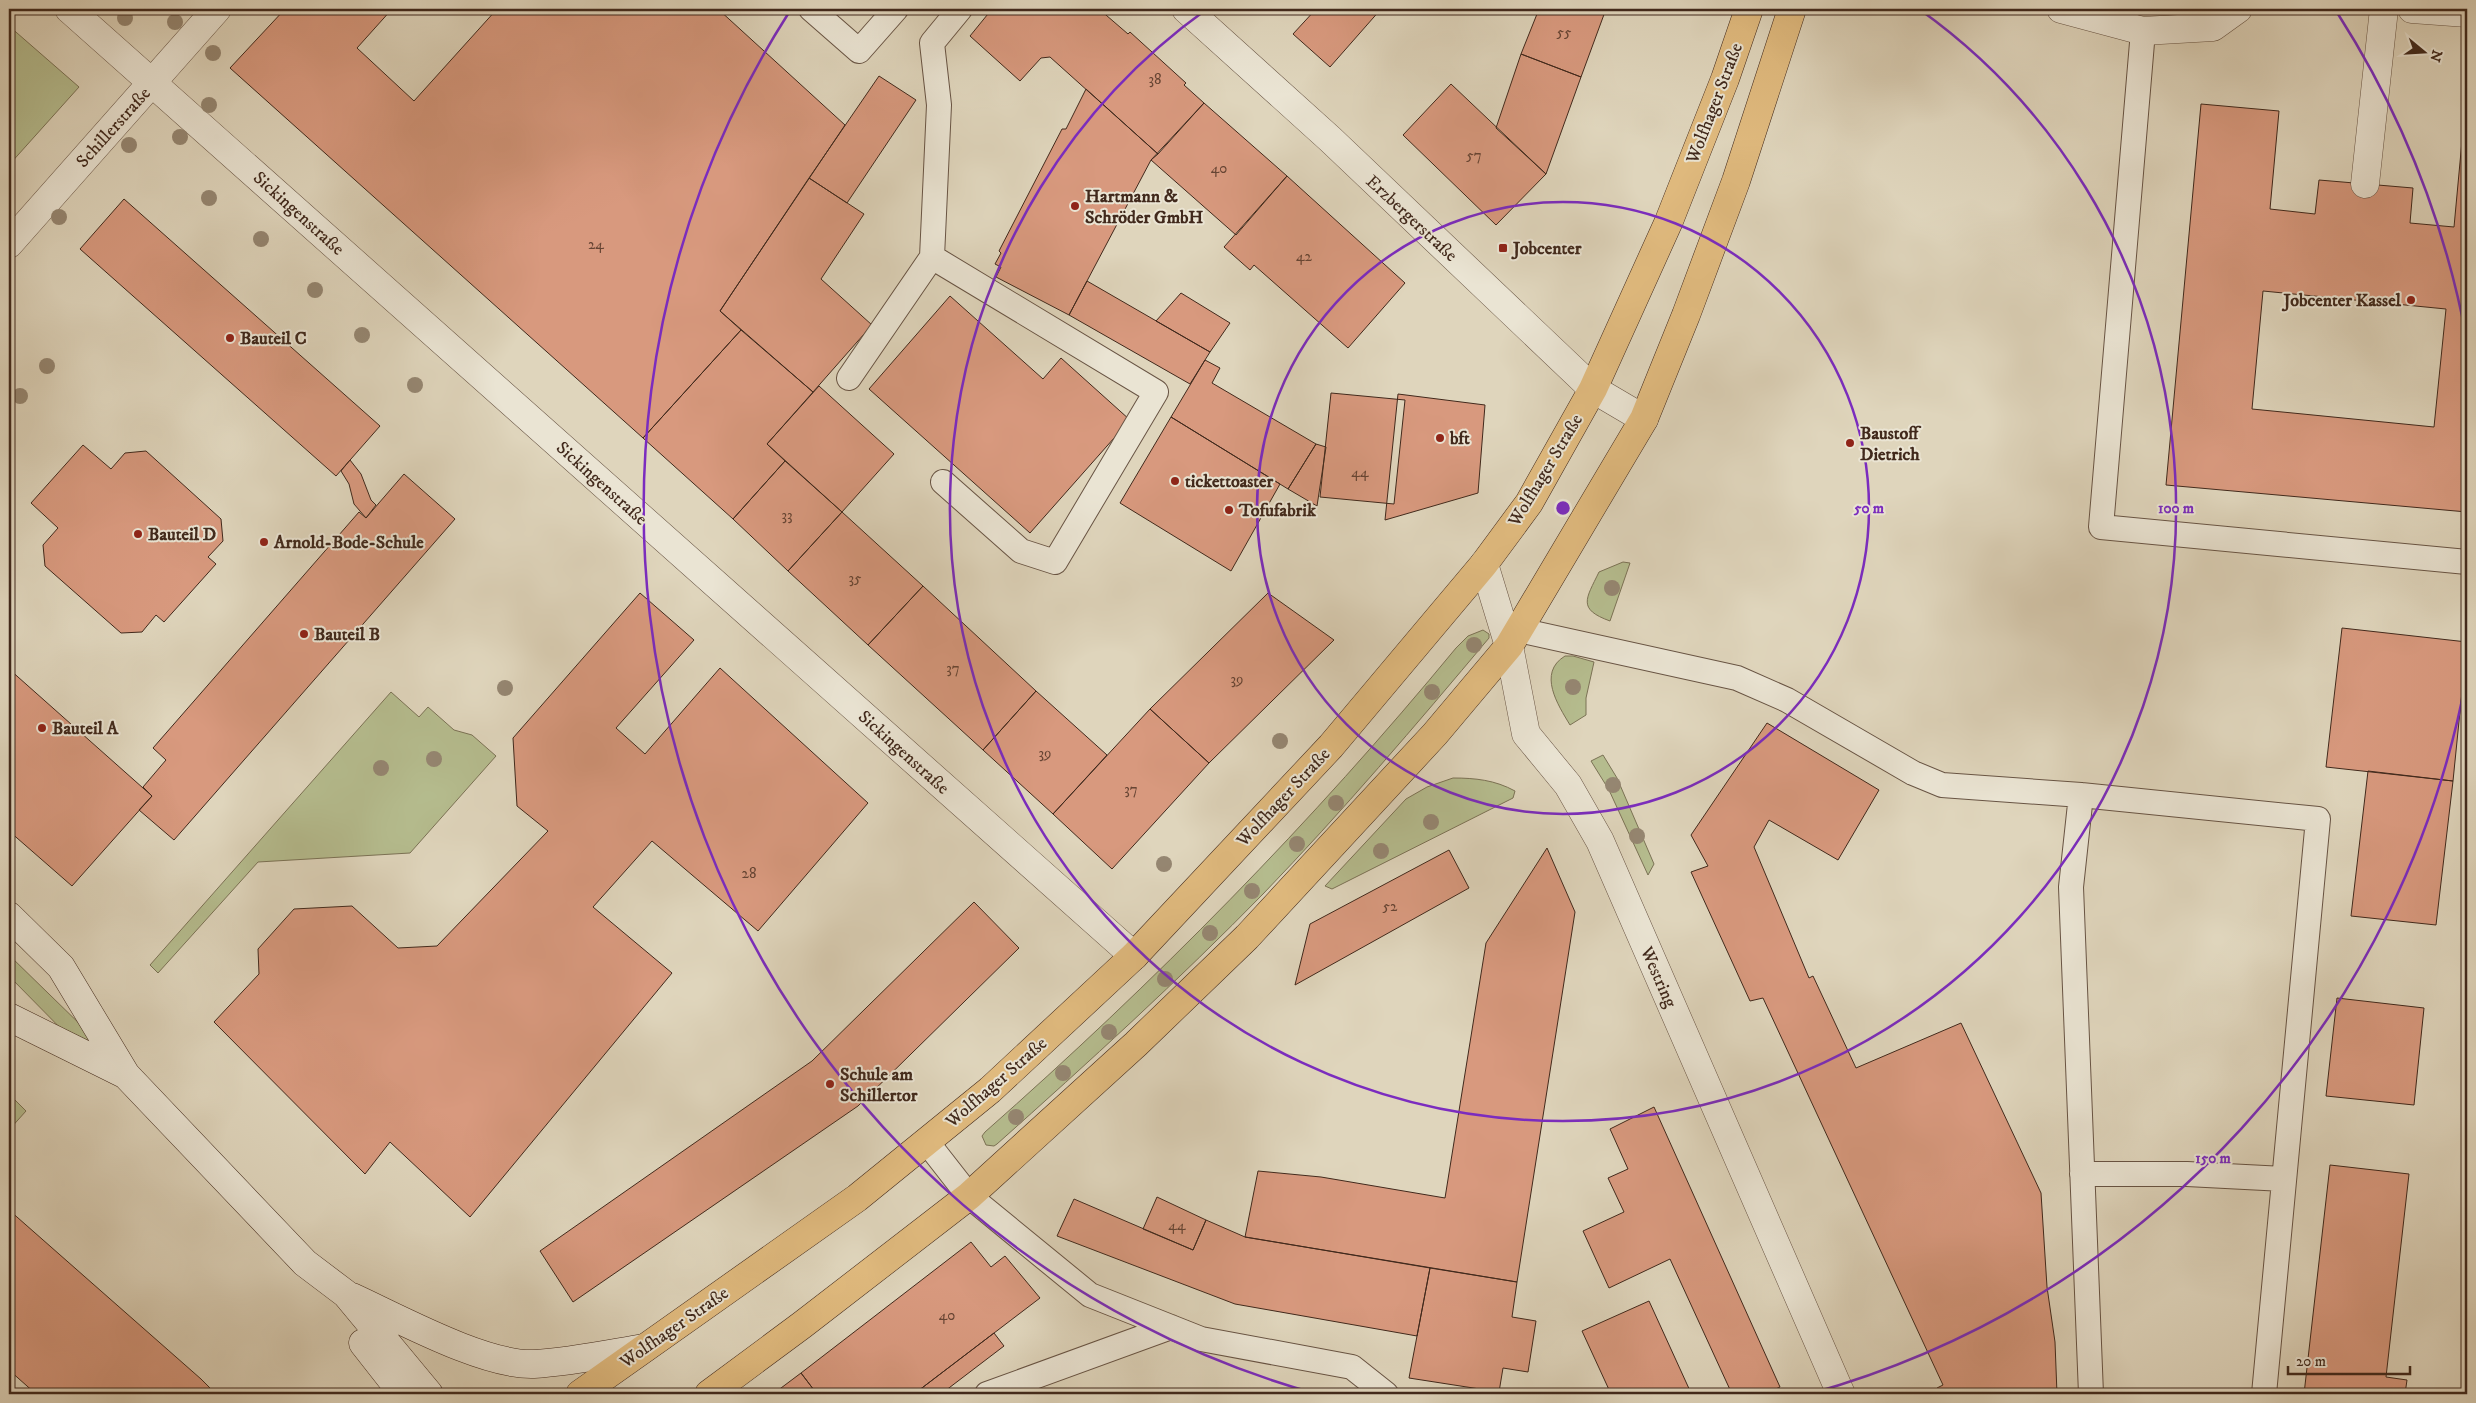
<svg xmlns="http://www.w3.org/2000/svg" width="2476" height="1403" font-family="'IM FELL DW Pica',serif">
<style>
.green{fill:#b5bc8e;stroke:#7b7255}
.building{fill:#d8997e;stroke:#41291c;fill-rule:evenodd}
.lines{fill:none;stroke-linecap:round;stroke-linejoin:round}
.service-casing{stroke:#685444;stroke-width:26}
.pedestrian-casing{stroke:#685444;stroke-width:29}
.minor-casing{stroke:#685444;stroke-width:29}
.secondary-casing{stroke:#41291c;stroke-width:29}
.primary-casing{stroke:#41291c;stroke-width:29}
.service{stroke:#eae4d3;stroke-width:24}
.pedestrian{stroke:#eae4d3;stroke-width:28}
.minor{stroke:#eae4d3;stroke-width:28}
.secondary{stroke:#eae4d3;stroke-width:28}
.primary{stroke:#e0ba7e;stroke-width:28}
.tree{fill:#958671}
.ring{fill:none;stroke:#7b2cbf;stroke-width:2.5}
.poi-dot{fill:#8f2418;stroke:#eae4d3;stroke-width:2}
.labels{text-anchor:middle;stroke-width:4;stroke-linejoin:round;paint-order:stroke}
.number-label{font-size:15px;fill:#674534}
.street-label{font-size:18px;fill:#41291c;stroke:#eae4d3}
.poi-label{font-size:18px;font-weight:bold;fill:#41291c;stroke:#eae4d3;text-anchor:start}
.centre{fill:#7b2cbf;stroke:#eae4d3;stroke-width:2.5}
.ring-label{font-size:15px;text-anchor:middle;font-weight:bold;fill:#7b2cbf;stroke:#eae4d3;stroke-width:4;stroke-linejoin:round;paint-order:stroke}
</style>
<rect width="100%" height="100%" fill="#dfd5bc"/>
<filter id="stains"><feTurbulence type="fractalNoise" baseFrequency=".004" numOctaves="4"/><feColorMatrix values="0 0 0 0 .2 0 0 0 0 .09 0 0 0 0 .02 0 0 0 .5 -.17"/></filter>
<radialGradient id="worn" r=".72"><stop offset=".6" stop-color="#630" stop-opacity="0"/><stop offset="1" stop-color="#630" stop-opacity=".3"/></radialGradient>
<path class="green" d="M9 26 79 87 9 165Z
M1623 562 1630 563 1610 621C1577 609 1586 599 1599 572Z
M1483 630 1489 634V638C1416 725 1342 812 1264 893 1179 980 1089 1062 997 1144L994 1146 986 1145 982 1136 985 1132C1154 983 1312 823 1456 648L1468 636Z
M1565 656H1573L1594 662 1586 698V715L1570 725C1558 705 1537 673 1565 656Z
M391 692 419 717 428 707 454 730 472 735 496 756 410 853 258 862 158 973 150 965Z
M1603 755 1617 778 1654 864 1648 875 1609 790 1591 761Z
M1453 778C1475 778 1495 780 1515 791L1513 798 1332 889 1325 886 1406 799 1427 787Z
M9 955 89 1033 91 1043 79 1047 9 976Z
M9 1094 26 1111 9 1130Z"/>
<path class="building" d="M285 9H392L357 48 414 101 497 9H718L845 125 720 311 741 330 643 438 230 68Z
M992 9H1099L1128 34 1130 32 1186 83 1184 85 1204 103 1158 154 1050 57 1041 58 1020 81 970 36Z
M1316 9H1381L1330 67 1293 34Z
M1539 9H1606L1581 77 1521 54Z
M1521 54 1581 77 1546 174 1496 128Z
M879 76 916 100 847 203 809 178Z
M1451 84 1546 174 1496 225 1403 135Z
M1086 89 1158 154 1151 160 1069 315 996 277 1001 267 995 264 1001 253 999 251 1062 129H1066Z
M1204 103 1287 176 1236 235 1151 160Z
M2201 104 2279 111 2270 209 2315 214 2319 180 2413 188 2410 223 2454 227 2463 130H2467V512L2166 485ZM2263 291 2446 309 2434 427 2252 409Z
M1287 176 1405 283 1348 348 1254 265 1250 270 1224 247Z
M809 178 864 214 821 279 872 325 813 392 720 311Z
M124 199 380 426 336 476 80 249Z
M1087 281 1210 352 1190 384 1069 315Z
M1181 293 1230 323 1210 352 1156 321Z
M950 296 1043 379 1061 358 1130 420 1030 533 869 389Z
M741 330 813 392 767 444 785 461 733 519 643 438Z
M1205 360 1220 368 1212 383 1316 444 1288 489 1171 417Z
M819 386 894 454 842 512 767 444Z
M1331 393 1405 400 1394 504 1320 497Z
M1398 394 1485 405 1478 493 1385 520Z
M1171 417 1280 484 1231 571 1120 503Z
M1316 444 1326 447 1317 506 1288 489Z
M83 445 111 469 125 453 146 451 221 519 223 541 208 557 216 564 164 622 156 615 142 632 121 633 45 566 43 545 58 528 31 503Z
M350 460 361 474 371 500 376 505 366 518 354 504 349 484 341 471Z
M785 461 842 512 788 571 733 519Z
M404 474 455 519 174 840 139 810 152 796 143 787 166 760 153 748 359 512 366 518Z
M842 512 923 586 868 645 788 571Z
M923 586 1036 691 983 750 868 645Z
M640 593 694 640 616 728 645 754 720 668 868 803 758 931 652 841 593 907 672 973 470 1217 390 1142 365 1174 214 1022 259 974 258 949 294 909 352 906 398 948 437 946 548 831 517 806 513 738Z
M1268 593 1334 640 1209 763 1150 709Z
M2342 628 2467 642 2453 781 2326 767Z
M9 669 152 796 72 886 9 831Z
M1036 691 1107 755 1053 814 983 750Z
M1150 709 1209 763 1112 869 1053 814Z
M1767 723 1879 790 1838 860 1769 820 1754 847 1809 978 1813 976 1856 1068 1961 1023 2041 1193 2047 1287 2055 1342 2057 1394H1939L1937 1388 1943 1385 1763 998 1750 1001 1691 872 1708 866 1691 835Z
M2368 771 2453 781 2436 925 2351 916Z
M1547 848 1575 912 1517 1282 1245 1237 1258 1171 1321 1177 1445 1198 1486 943Z
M1449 850 1469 888 1295 985 1310 924Z
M974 902 1019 948 858 1106 573 1302 540 1251 812 1061Z
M2337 998 2424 1008 2414 1105 2326 1096Z
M1654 1107 1780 1387 1765 1394H1732L1670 1259 1609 1288 1583 1231 1624 1212 1608 1178 1628 1169 1610 1129Z
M2330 1165 2409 1174 2386 1377 2407 1380 2405 1394H2304Z
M1157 1197 1206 1220 1193 1250 1143 1229Z
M1074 1199 1193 1250 1206 1220 1245 1237 1430 1268 1417 1336 1235 1304 1057 1236Z
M9 1210 201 1379 216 1394H36L9 1370Z
M971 1242 991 1267 1005 1256 1040 1298 914 1394H817L801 1373Z
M1430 1268 1517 1282 1512 1317 1536 1321 1528 1372 1503 1368 1499 1392 1409 1378Z
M1649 1301 1691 1393 1688 1394H1611L1582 1331Z
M994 1333 1004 1346 941 1394H914Z
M801 1373 817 1394H773Z
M1189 1389 1208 1394H1187Z"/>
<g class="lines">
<defs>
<path id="service" d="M811 9 859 51 896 9
M2143 31 2101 527 2467 562
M849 378 932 257
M943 482 1021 551 1055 562 1156 392 932 257 939 105 932 43 960 9
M1519 630 1737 678 1787 700 1913 773 1942 785 2081 795 2318 819 2264 1394
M2081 795 2071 887 2091 1394
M926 1141 969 1196 1090 1295 1201 1339 1352 1367 1386 1394
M2082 1174H2187L2284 1179
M987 1394 1171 1327"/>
<path id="pedestrian" d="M2365 184 2384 9"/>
<path id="minor" d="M69 9 1134 956
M1186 9 1330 139 1593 389 1644 419
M2061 9 2143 31 2213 27 2238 9
M2412 9 2467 13
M9 244 217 9
M1484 564 1509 646 1526 734 1568 785 1600 841 1841 1394"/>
<path id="secondary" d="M9 916 61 967 126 1075 305 1263 346 1294 429 1394
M9 1017 126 1075
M352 1297C398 1318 485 1366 534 1364 570 1362 608 1354 644 1348
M363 1343 403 1394"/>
<path id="primary" d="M580 1394 857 1198 990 1090 1134 956 1331 746 1484 564 1529 503 1593 389 1669 221 1725 79 1749 9
M709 1394 802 1325 969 1196 1136 1044 1247 937 1435 734 1509 646 1644 419 1686 315 1736 181 1792 9"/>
</defs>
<use href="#service" class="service-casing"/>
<use href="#pedestrian" class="pedestrian-casing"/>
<use href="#minor" class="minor-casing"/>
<use href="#secondary" class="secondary-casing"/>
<use href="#primary" class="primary-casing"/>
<use href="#service" class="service"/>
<use href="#pedestrian" class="pedestrian"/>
<use href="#minor" class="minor"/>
<use href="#secondary" class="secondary"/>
<use href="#primary" class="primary"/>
</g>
<g class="tree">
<circle cx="125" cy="18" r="8"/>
<circle cx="175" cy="22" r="8"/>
<circle cx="213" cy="53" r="8"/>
<circle cx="209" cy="105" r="8"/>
<circle cx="180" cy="137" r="8"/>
<circle cx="129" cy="145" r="8"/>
<circle cx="209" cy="198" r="8"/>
<circle cx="59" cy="217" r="8"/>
<circle cx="261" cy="239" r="8"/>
<circle cx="315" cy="290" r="8"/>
<circle cx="362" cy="335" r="8"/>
<circle cx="47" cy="366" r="8"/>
<circle cx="415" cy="385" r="8"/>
<circle cx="20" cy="396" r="8"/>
<circle cx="1612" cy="588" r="8"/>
<circle cx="1474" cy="645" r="8"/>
<circle cx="1573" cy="687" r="8"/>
<circle cx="505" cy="688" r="8"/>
<circle cx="1432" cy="692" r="8"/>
<circle cx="1280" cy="741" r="8"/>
<circle cx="434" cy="759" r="8"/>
<circle cx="381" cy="768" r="8"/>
<circle cx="1613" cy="785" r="8"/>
<circle cx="1336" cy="803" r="8"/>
<circle cx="1431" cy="822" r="8"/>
<circle cx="1637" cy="836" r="8"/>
<circle cx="1297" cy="844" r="8"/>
<circle cx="1381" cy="851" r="8"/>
<circle cx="1164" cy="864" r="8"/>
<circle cx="1252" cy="891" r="8"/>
<circle cx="1210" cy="933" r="8"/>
<circle cx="1165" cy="979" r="8"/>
<circle cx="1109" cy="1032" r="8"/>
<circle cx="1063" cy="1073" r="8"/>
<circle cx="1016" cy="1117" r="8"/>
</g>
<g class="ring">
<circle cx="1563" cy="508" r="306"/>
<path d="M1919 9A613 613 0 1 1 1207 9"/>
<path d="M2467 675A919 919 0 0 1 1809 1394M1317 1394A919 919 0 0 1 788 14M2338 14A919 919 0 0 1 2467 341"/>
</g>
<g class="poi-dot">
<circle cx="1075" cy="206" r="5"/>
<rect x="1498" y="243" width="10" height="10" rx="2.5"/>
<circle cx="2411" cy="300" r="5"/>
<circle cx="230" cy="338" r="5"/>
<circle cx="1440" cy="438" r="5"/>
<circle cx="1850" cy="443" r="5"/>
<circle cx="1175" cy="481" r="5"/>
<circle cx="1229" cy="510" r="5"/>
<circle cx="138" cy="534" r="5"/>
<circle cx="264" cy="542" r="5"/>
<circle cx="304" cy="634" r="5"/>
<circle cx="42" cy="728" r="5"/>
<circle cx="830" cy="1084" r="5"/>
</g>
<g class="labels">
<g class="number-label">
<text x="1564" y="37">55</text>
<text x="1155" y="84">38</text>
<text x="1474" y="160">57</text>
<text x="1219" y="173">40</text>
<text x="596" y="249">24</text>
<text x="1304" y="261">42</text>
<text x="1360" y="477">44</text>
<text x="787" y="520">33</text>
<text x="855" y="583">35</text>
<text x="953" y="673">37</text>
<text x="1237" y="684">39</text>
<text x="1045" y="758">39</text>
<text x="1131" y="794">37</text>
<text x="749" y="878">28</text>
<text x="1390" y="911">52</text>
<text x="1177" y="1230">44</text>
<text x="947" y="1320">40</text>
</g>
<g class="street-label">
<text transform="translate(1714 103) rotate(-69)" y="6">Wolfhager Straße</text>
<text transform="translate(113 127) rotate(-48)" y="6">Schillerstraße</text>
<text transform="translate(299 213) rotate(42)" y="6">Sickingenstraße</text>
<text transform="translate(1412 218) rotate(43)" y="6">Erzbergerstraße</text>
<text transform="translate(1545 470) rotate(-59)" y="6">Wolfhager Straße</text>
<text transform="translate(602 483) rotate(42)" y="6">Sickingenstraße</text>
<text transform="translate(904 752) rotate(42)" y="6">Sickingenstraße</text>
<text transform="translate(1283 797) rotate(-47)" y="6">Wolfhager Straße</text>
<text transform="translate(1659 977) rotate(66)" y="6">Westring</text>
<text transform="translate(996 1082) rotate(-41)" y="6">Wolfhager Straße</text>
<text transform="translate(674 1327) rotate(-35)" y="6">Wolfhager Straße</text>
</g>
<g class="poi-label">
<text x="1085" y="202">Hartmann &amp;<tspan x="1085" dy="21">Schröder GmbH</tspan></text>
<text x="1513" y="254">Jobcenter</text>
<text x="2401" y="306" text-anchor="end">Jobcenter Kassel</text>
<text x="240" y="344">Bauteil C</text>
<text x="1860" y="439">Baustoff<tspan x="1860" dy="21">Dietrich</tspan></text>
<text x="1450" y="444">bft</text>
<text x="1185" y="487">tickettoaster</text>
<text x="1239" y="516">Tofufabrik</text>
<text x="148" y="540">Bauteil D</text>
<text x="274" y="548">Arnold-Bode-Schule</text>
<text x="314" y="640">Bauteil B</text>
<text x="52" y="734">Bauteil A</text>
<text x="840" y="1080">Schule am<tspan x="840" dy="21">Schillertor</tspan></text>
</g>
</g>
<circle cx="1563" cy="508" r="8" class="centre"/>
<g class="ring-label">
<text x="1869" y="513">50 m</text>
<text x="2176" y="513">100 m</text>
<text x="2213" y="1163">150 m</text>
</g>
<rect width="2476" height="1403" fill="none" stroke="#dfd5bc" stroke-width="30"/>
<rect x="10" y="10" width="2456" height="1383" fill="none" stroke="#41291c" stroke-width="2.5"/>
<rect x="15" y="15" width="2446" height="1373" fill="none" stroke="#41291c"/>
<g transform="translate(2424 52) rotate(108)" stroke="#eae4d3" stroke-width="4" paint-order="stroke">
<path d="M0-4L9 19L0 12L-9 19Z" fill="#41291c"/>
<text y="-8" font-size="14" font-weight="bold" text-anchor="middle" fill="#41291c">N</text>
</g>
<path d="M2288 1366v8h122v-8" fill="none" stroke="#41291c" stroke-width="2.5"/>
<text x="2296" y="1366" font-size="15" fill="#41291c" stroke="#eae4d3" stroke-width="4" paint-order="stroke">20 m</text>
<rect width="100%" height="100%" filter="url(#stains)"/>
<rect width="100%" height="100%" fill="url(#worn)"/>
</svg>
